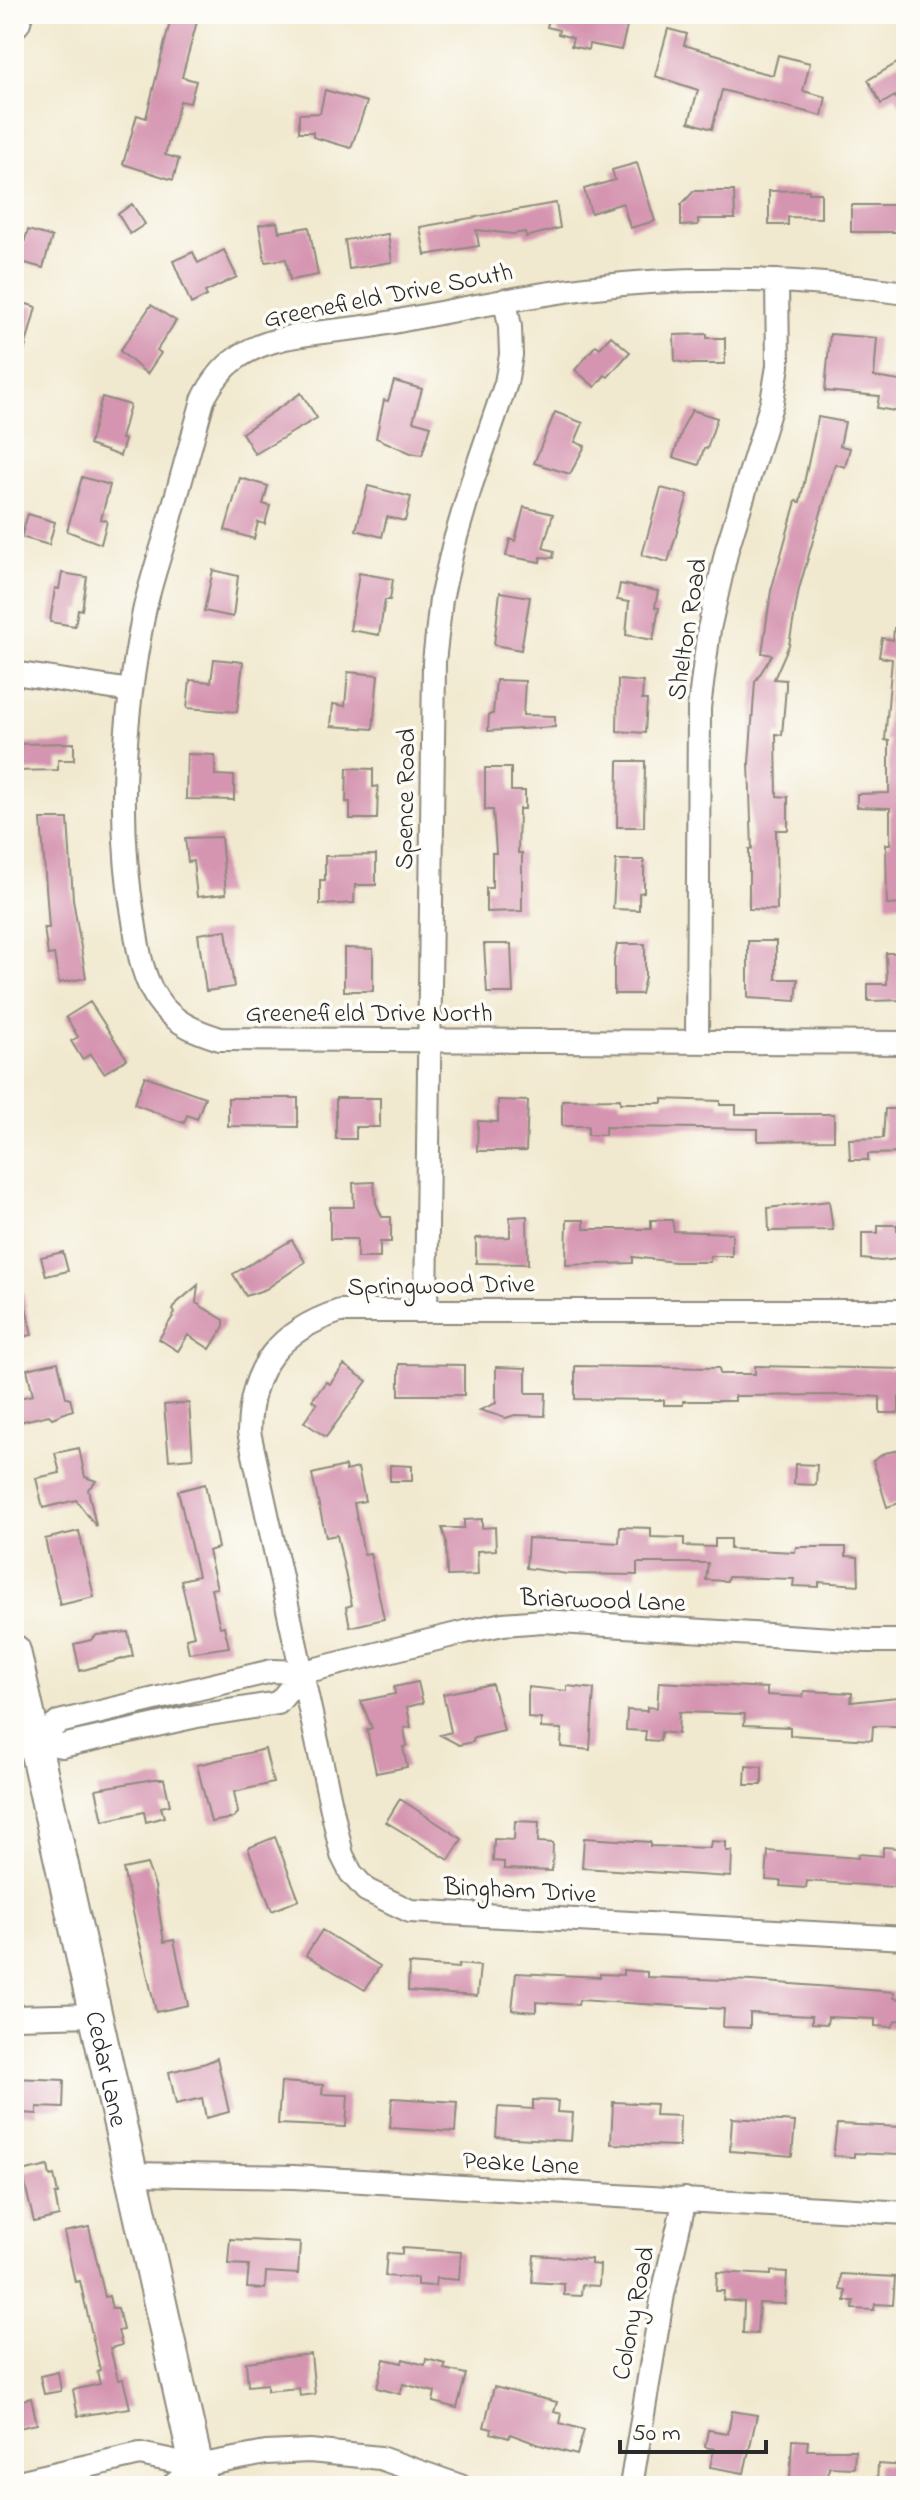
<svg xmlns="http://www.w3.org/2000/svg" width="920" height="2500" font-family="'Indie Flower',sans-serif">
<style>
.building{fill:#d595b1}
.lines{fill:none;stroke-linecap:round;stroke-linejoin:round}
.street-casing{stroke:#8e8a7d;stroke-width:26}
.secondary-casing{stroke:#8e8a7d;stroke-width:36}
.street{stroke:#fff;stroke-width:22}
.secondary{stroke:#fff;stroke-width:32}
.labels{text-anchor:middle;stroke-width:7;stroke-linejoin:round;paint-order:stroke}
.street-label{font-size:26px;fill:#2b2b2b;stroke:#fdfcf7}
</style>
<rect width="100%" height="100%" fill="#fdfcf7"/>
<filter id="ink" filterUnits="userSpaceOnUse"><feTurbulence type="fractalNoise" baseFrequency=".0125" numOctaves="2"/><feDisplacementMap in="SourceGraphic" scale="16" xChannelSelector="R" yChannelSelector="G"/><feConvolveMatrix kernelMatrix="1 2 1 2 8 2 1 2 1" color-interpolation-filters="sRGB"/></filter>
<filter id="wash" filterUnits="userSpaceOnUse"><feTurbulence type="fractalNoise" baseFrequency=".006" numOctaves="4" result="noise"/><feDisplacementMap in="SourceGraphic" scale="32" xChannelSelector="R" yChannelSelector="G"/><feGaussianBlur stdDeviation="1.8" result="paint"/><feColorMatrix in="noise" values="0 0 0 0 0 0 0 0 0 0 0 0 0 0 0 0 0 1.4 0 .05"/><feComposite in="paint" operator="in"/></filter>
<g filter="url(#wash)">
<rect width="100%" height="100%" fill="#f1e9cf"/>
<g id="blocks">
<path class="building" d="M172 14H199L182 77 196 81 190 103 180 101 165 155 179 159 173 180 123 164 137 115 146 118Z
M550 14H601L629 19 621 50 589 44 588 50 571 46 573 38 558 34 559 30 547 27Z
M668 29 687 34 684 45 722 56 744 68 773 75 778 55 810 63 803 91 826 97 822 116 722 90 712 129 689 122 698 90 655 76Z
M906 58V115L895 96 881 104 868 80Z
M325 90 367 102 351 148 313 137V132H299V114L320 113Z
M637 163 655 221 630 228 623 203 591 213 584 189 615 180 612 170Z
M809 190V193H821V218L788 217V225H769V191Z
M694 191H734L735 219H698V225L681 226V205Z
M556 203 560 228 526 237 525 232 513 234 476 230 479 246 425 255 420 227Z
M132 204 145 224 130 234 118 214Z
M851 205H906V232H851Z
M277 222 279 232 309 227 318 275 290 280 286 259 265 262 259 225Z
M28 230 52 237 43 268 14 260 18 242 24 243Z
M388 234 392 262 349 269 345 240Z
M224 250 237 277 205 292 207 296 191 304 173 261 193 252 198 263Z
M14 300 36 307 19 371 14 370Z
M151 305 176 321 157 350 161 353 147 374 120 351Z
M707 334V338H725V364H691L675 361 674 335Z
M830 334 877 338 874 377 906 382V413L877 408 879 396 825 391Z
M611 336 630 352 608 377 605 375 595 387 575 370 596 345 600 348Z
M394 381 422 389 413 421 431 426 422 455 411 453 376 438 384 400 388 401Z
M301 393 317 418 255 454 242 433Z
M102 397 130 405 121 439 125 440 120 456 89 445Z
M692 410 717 418 707 449 704 448 699 465 673 457 684 425Z
M555 412 583 423 575 442 585 446 570 474 534 463Z
M818 417 845 422 840 446 850 448 845 467 835 464 799 589 789 645 774 679 786 680V687L782 735 776 734 777 796 788 797V830H776L777 910 749 909V849H752L749 763 755 682 772 655 762 653 771 591 796 501 800 502Z
M82 477 110 485 101 519 107 521 101 544 67 531Z
M240 478 268 486 263 504 270 506 265 524 258 522 254 539 225 530Z
M368 486 411 497 405 521 387 517 382 537 356 530Z
M661 488 688 495 668 562 642 555Z
M524 507 553 514 543 548 554 551 553 558 541 557 540 562 506 556 510 539 515 541Z
M28 514 55 522 49 545 21 537Z
M213 570 238 576 233 617 204 611Z
M62 573 87 577 82 610 78 609 75 626 50 622 55 588 59 589Z
M359 573 393 579 390 600H385L379 635 350 630Z
M620 584 658 591 655 607 659 608 653 640 626 635 629 602 617 600Z
M500 592 530 597 521 650 494 645Z
M894 628H906V904L887 905 886 844H890V808L857 807V794L889 793V741L885 740 892 659 879 657 882 638 893 640Z
M214 659 243 662 237 712 187 708 190 680 211 682Z
M348 672 378 675 373 729 331 726 333 704 345 706Z
M496 680 525 681 523 715 555 716V727L488 731 489 714H493Z
M618 680 643 682 642 700H647L645 733 617 731Z
M74 743V760H58V770L14 771V744Z
M187 754 215 755V775L234 776V800L186 799Z
M618 761H645L644 827H617Z
M347 768 373 769V787L378 786 377 819H350V802H346Z
M485 768H511V791H525V809H519L518 853H522V911L486 912V888H492V853H496L493 810H485Z
M41 819H68L73 899 86 978 59 983 54 954 48 955 44 928H49Z
M221 837 226 894 197 897 193 861 188 862 185 838Z
M376 855V885H355L354 903 320 905V880H325V856Z
M616 860H644V892L639 893V910L613 909Z
M226 930 234 987 206 991 198 934Z
M748 941H776V979H798L796 1001 748 998Z
M484 944H511L513 993H487Z
M617 944H645V977L641 994H614V960Z
M344 948 373 949V991H344Z
M886 953H906V1000L868 1001V984H887Z
M90 1002 127 1059 104 1073 91 1054 82 1059 71 1041 78 1037 66 1017Z
M145 1076 205 1097 197 1119 187 1115 184 1123 134 1104Z
M228 1098H298V1127L228 1126Z
M336 1098H380V1127H356V1139H336Z
M620 1099V1103H663V1099L720 1101V1105H736V1114H834V1140L758 1141V1129L703 1128 605 1127V1135H588V1126H562V1100Z
M498 1100 528 1101 526 1151H477L478 1121 498 1122Z
M885 1109H906V1153L868 1154V1160H850L849 1139 883 1138Z
M374 1182 376 1203 382 1217H391V1242H380V1258H357V1239H330V1207H354L353 1183Z
M829 1201 833 1230 769 1231 768 1208Z
M527 1216 528 1264 476 1263V1238L510 1237V1217Z
M567 1220H584V1229H651V1220H672L674 1231 732 1233V1256H710V1262H675L633 1257V1263L566 1265Z
M878 1225H897V1231H906V1258L881 1261 862 1259V1233H878Z
M292 1240 305 1262 266 1289 246 1296 233 1274Z
M63 1252 68 1271 46 1276 41 1257Z
M14 1284H21L32 1335 14 1339Z
M198 1285 196 1303 224 1320V1326L210 1349 188 1335 178 1351 159 1339 175 1313 173 1310 177 1303Z
M58 1362 66 1397 70 1398 73 1410 52 1418 49 1415 19 1422 14 1399 33 1395 27 1369Z
M399 1364 464 1365V1395H399Z
M344 1365 367 1381 326 1437 304 1422 317 1404 312 1400 326 1382 330 1384Z
M575 1366 719 1368 720 1374H755V1366L906 1369V1398L899 1397V1413H880V1397L844 1395 735 1396V1401H683V1405H664V1400L575 1399Z
M496 1367 526 1368V1393H546L545 1416 515 1415 506 1418 480 1410 496 1403Z
M189 1403 193 1458 169 1460 164 1405Z
M79 1448 85 1477 96 1481 88 1489 96 1526 76 1500 43 1508 36 1478 60 1473 55 1453Z
M906 1449V1501L887 1507 873 1461 885 1453Z
M795 1464 817 1465 816 1485 794 1484Z
M390 1465 412 1466V1481H390Z
M345 1466 346 1471 358 1468 365 1501 354 1503 364 1554 370 1553 384 1619 350 1627 346 1607 352 1605 337 1535 326 1537 312 1474Z
M205 1484 218 1548 208 1551 217 1588 211 1589 220 1627 224 1626 229 1647 189 1653 186 1638 194 1636 181 1580 198 1576 178 1491Z
M482 1519V1528L495 1527 496 1550 477 1551 478 1575 447 1576 446 1541 442 1528H464V1520Z
M620 1527 651 1528V1537L684 1538V1546L715 1547V1539H730V1549L795 1552 796 1547H846V1556L858 1557 859 1585 819 1582V1587L793 1586 794 1579 728 1577 727 1581 706 1580 708 1563H637V1575L567 1574 526 1568 528 1538 619 1543Z
M79 1531 94 1597 60 1605 45 1539Z
M128 1632 133 1656 80 1671 74 1644 91 1640 97 1635Z
M418 1682 423 1703 407 1707 411 1727 404 1728 407 1746 403 1747 407 1767 376 1773 367 1730 372 1728 361 1701 395 1694 394 1687Z
M659 1682 767 1688V1695L803 1697 804 1691 852 1693 851 1702 906 1696V1726H873L872 1740 790 1735V1727L744 1725 745 1714 679 1712 678 1734 661 1732 660 1741 645 1740 646 1731 626 1730 627 1710 647 1711V1707L657 1708Z
M492 1684 504 1731 474 1738 473 1742 459 1745 440 1735 451 1732 443 1694Z
M567 1686 594 1689 590 1750 561 1747 562 1729 541 1728V1719L528 1718V1687L567 1691Z
M265 1749 273 1783 234 1792 238 1813 233 1818 211 1822 197 1765Z
M746 1766 762 1767V1785H745Z
M154 1779H164L170 1805 161 1807 164 1817 146 1822 144 1812 103 1821 96 1789Z
M400 1799 462 1839 449 1860 386 1822Z
M515 1821 539 1822 538 1842 553 1843 552 1871 504 1869V1862L493 1861 494 1839 514 1840Z
M275 1837 299 1900 272 1911 248 1848Z
M584 1838 650 1842V1846L710 1848 711 1841 726 1842V1851H732L731 1877 582 1868Z
M883 1847 898 1848V1856L906 1857V1888L807 1881 806 1888 780 1886 781 1881 766 1880 768 1851 858 1858V1854L883 1856Z
M147 1864 155 1886 164 1942 174 1940 188 2005 156 2012 123 1869Z
M322 1930 380 1966 365 1990 306 1955Z
M409 1964 458 1968 459 1964 480 1966 477 1996 408 1991Z
M623 1970 647 1972V1977L752 1981 894 1992V1998L906 2000V2021L896 2020 892 2027 875 2026V2019L828 2017 827 2024 812 2023V2016L750 2013V2028L723 2027 724 2009 579 2000 578 2005 536 2002V2012L512 2010 516 1973 600 1977V1974L623 1975Z
M217 2058 229 2112 206 2118 202 2098 176 2104 169 2072 206 2063Z
M14 2078 64 2080 63 2108 37 2107V2114L21 2113V2108H14Z
M281 2082 323 2085 322 2094 348 2095 346 2127 278 2124Z
M392 2098 457 2102 455 2132 390 2128Z
M533 2100 558 2101 557 2112 573 2113 571 2141 496 2137 498 2107 533 2109Z
M613 2102 656 2104 655 2115 680 2116 679 2146 611 2144Z
M732 2118 795 2122 792 2156 730 2151Z
M837 2124 901 2127 900 2155 854 2153V2157L833 2156Z
M48 2166 50 2176 54 2175 58 2194H55L59 2216 34 2222 22 2172Z
M89 2227 105 2297 109 2296 112 2308H118L123 2330 118 2331 122 2345 110 2348 118 2380 123 2379 130 2408 78 2416 73 2390 100 2384 97 2371 100 2370 80 2281 75 2282 64 2232Z
M230 2239 300 2243 298 2274 266 2272 265 2289 247 2288 249 2265 228 2264Z
M402 2248 461 2252 459 2280 436 2278 435 2286 417 2285V2278L385 2276 387 2253 402 2254Z
M534 2255 591 2259V2264L600 2265 599 2286 582 2285 581 2296 564 2295V2284L532 2282Z
M771 2271 787 2272 785 2304 759 2303 757 2334 743 2333 744 2302 723 2300 724 2291H716L717 2272 771 2275Z
M841 2274 895 2277 893 2305 875 2304 874 2310 853 2309 854 2301H845L846 2291 840 2290Z
M311 2354 315 2394 300 2396 299 2388 267 2391V2384L248 2386 246 2362Z
M384 2359 402 2363 403 2359 425 2365 426 2359 446 2364 444 2369 466 2374 457 2408 433 2402 435 2392 403 2384 400 2394 377 2388Z
M58 2372 61 2391 44 2394 40 2376Z
M494 2387 557 2402 554 2412 562 2414 560 2423 584 2430 577 2455 540 2445 510 2434 509 2438 491 2433 492 2429 484 2427Z
M31 2398 37 2424 14 2429V2402Z
M732 2411 757 2415 744 2473 710 2467 714 2449 705 2447 708 2430 728 2433Z
M792 2440 808 2441 807 2450H855L854 2468 829 2467 828 2482 790 2480Z
M878 2464 906 2466V2486H877Z"/>
</g>
</g>
<g filter="url(#ink)">
<use href="#blocks" fill-opacity="0" stroke="#8e8a7d" stroke-width="2"/>
<g class="lines">
<defs>
<path id="street" d="M906 293C805 278 688 275 586 288 516 297 447 312 377 325 333 333 275 331 237 358 221 369 211 384 203 400 190 447 177 494 164 541 157 564 149 588 144 612 124 712 116 820 134 921 138 950 143 984 163 1007 179 1025 198 1032 220 1039L906 1043
M14 673 131 691
M697 1041 699 708 709 629 727 549 772 402 778 366 777 281
M426 1311 434 662 441 599 453 547 472 482 506 383 511 355 510 327 505 300
M906 1311H340C279 1331 250 1367 249 1432L342 1855 351 1873 366 1890 410 1911 906 1938
M14 1738 62 1746 197 1716 278 1703 304 1672
M34 1742 59 1722 272 1671 304 1672 465 1632 503 1624 543 1621 866 1641H906
M14 2017 96 2015
M132 2174 294 2177 906 2213
M14 2483 140 2454 197 2466 266 2453 310 2451 380 2458 460 2486
M172 2486 197 2466
M631 2486 663 2294 685 2199"/>
<g id="secondary">
<path d="M14 21 16 14"/>
<path id="s1" d="M14 1651 201 2486"/>
</g>
</defs>
<use href="#street" class="street-casing"/>
<use href="#secondary" class="secondary-casing"/>
<use href="#street" class="street"/>
<use href="#secondary" class="secondary"/>
</g>
</g>
<g class="labels">
<g class="street-label">
<text transform="translate(388 294) rotate(-11)" y="9">Greenefield Drive South</text>
<text transform="translate(686 629) rotate(-81)" y="9">Shelton Road</text>
<text transform="translate(404 799) rotate(-89)" y="9">Spence Road</text>
<text x="369" y="1021">Greenefield Drive North</text>
<text transform="translate(441 1284) rotate(-1)" y="9">Springwood Drive</text>
<text transform="translate(603 1599) rotate(2)" y="9">Briarwood Lane</text>
<text transform="translate(520 1889) rotate(3)" y="9">Bingham Drive</text>
<text dy="9" stroke="none"><textPath href="#s1" startOffset="428">Cedar Lane</textPath></text>
<text transform="translate(521 2162) rotate(3)" y="9">Peake Lane</text>
<text transform="translate(632 2313) rotate(-79)" y="9">Colony Road</text>
</g>
</g>
<rect width="920" height="2500" fill="none" stroke="#fdfcf7" stroke-width="48"/>
<path d="M620 2440v12h146v-12" fill="none" stroke="#2b2b2b" stroke-width="4"/>
<text x="632" y="2440" font-size="24" fill="#2b2b2b" stroke="#fdfcf7" stroke-width="6" paint-order="stroke">50 m</text>
</svg>
